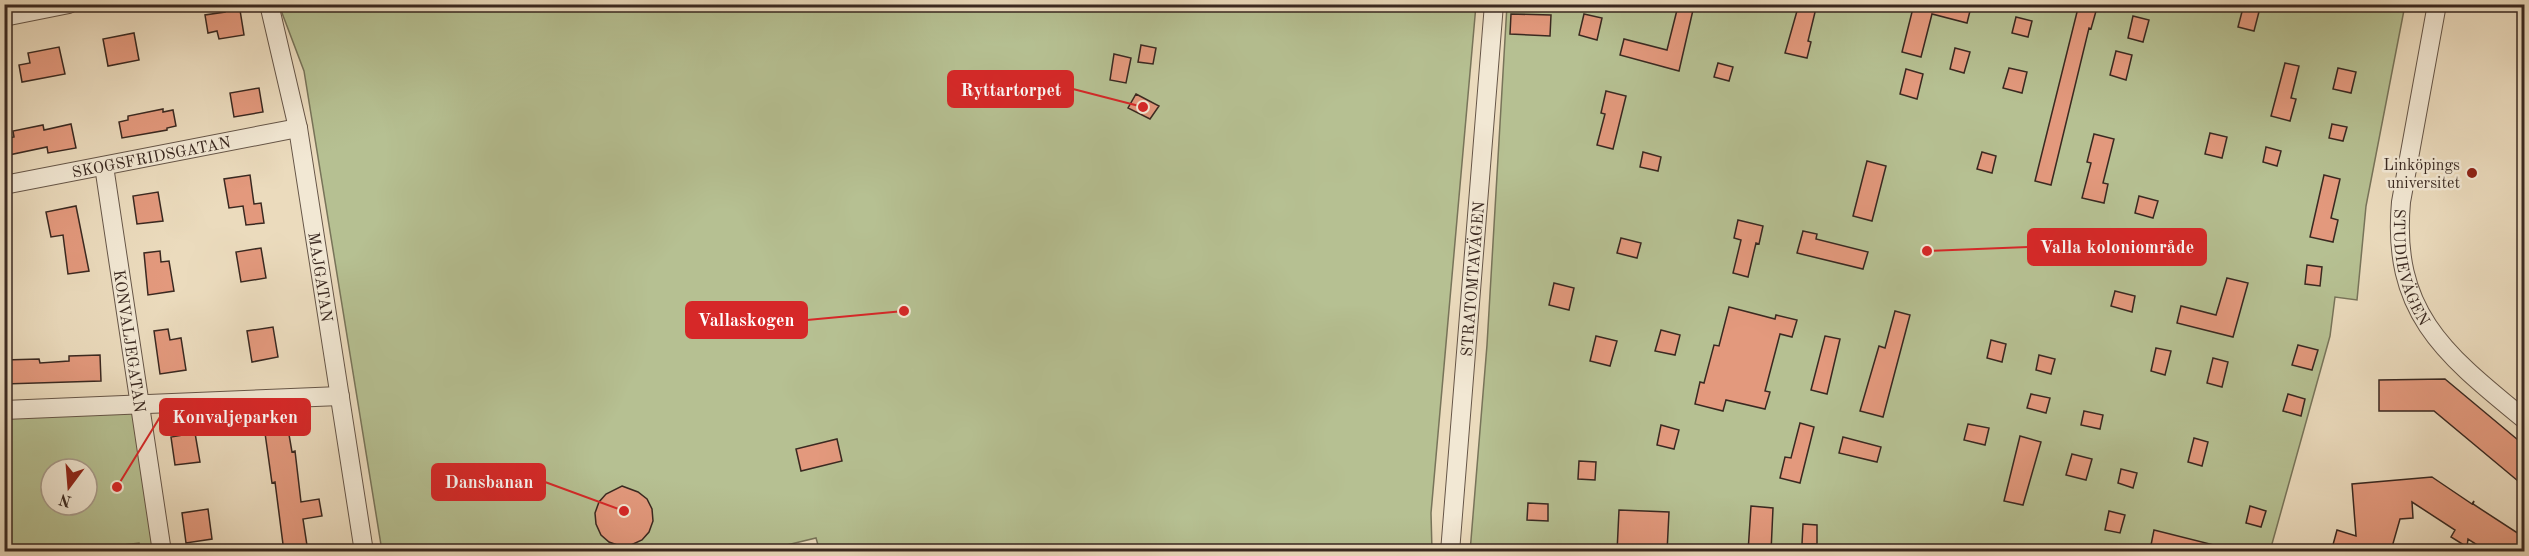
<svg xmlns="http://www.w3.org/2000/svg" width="2529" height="556" font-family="'Old Standard TT',serif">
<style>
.green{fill:#b6c092;stroke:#78745a;stroke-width:1.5;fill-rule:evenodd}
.building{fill:#e3997d;stroke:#3a2921;stroke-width:1.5}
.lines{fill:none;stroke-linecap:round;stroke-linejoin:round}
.minor-casing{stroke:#665648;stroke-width:20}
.minor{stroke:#f2e8d4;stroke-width:18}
.poi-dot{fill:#8f2418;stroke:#f2e8d4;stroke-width:2}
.labels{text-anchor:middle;stroke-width:5;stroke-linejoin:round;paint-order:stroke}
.street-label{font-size:16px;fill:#3a2921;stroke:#f2e8d4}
.poi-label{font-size:16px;fill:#3a2921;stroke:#f2e8d4;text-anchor:end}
.leader{fill:none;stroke:#d62828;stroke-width:2}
.callout-dot{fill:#d62828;stroke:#f2e8d4;stroke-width:2}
.callout{fill:#d62828;stroke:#d62828;stroke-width:2}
.callout-label{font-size:18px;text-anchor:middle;font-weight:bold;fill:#fff}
</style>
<rect width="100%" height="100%" fill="#ebdbbd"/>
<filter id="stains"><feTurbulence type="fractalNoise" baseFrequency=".00333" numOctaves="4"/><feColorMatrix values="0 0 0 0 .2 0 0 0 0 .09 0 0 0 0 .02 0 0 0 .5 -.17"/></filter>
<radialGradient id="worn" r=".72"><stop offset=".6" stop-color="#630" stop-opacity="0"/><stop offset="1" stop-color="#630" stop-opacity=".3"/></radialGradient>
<path class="green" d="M279 5H1476L1431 513 1432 551 820 552 816 538 758 552 382 551 304 71Z
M1507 5H2405L2366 206 2357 300 2335 297 2330 336 2270 551 1470 552 1487 345Z
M136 412 156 551H140L139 543 74 551H5L4 417ZM51 469H87V505H51Z"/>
<path class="building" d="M224 4H239L244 35 219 39 217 31 208 33 205 15 225 12Z
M1799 4H1817L1808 41 1811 42 1807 58 1785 53Z
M1914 4H1963L1971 7 1967 23 1932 14 1921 57 1902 52Z
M2079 4H2098L2091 29 2089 28 2051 185 2035 181Z
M2244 4H2261L2254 31 2238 27Z
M1678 6 1693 10 1679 71 1620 55 1624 39 1667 50Z
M1511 14 1551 15 1550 36 1510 34Z
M1584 14 1602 18 1597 40 1579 35Z
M2133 16 2149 20 2143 42 2128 38Z
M2016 17 2032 21 2028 37 2012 33Z
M134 33 139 60 108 66 103 39Z
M1141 45 1156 48 1153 64 1138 62Z
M59 47 65 74 22 82 19 65 30 63 28 53Z
M1955 48 1970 52 1964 73 1950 69Z
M2116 51 2132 55 2126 80 2110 75Z
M1114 54 1131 58 1126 83 1110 80Z
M1718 63 1733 67 1729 81 1714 77Z
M2285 63 2299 66 2291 98 2296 99 2290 121 2271 116Z
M2009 68 2027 72 2022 93 2003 88Z
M2338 68 2356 72 2351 93 2333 89Z
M1906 69 1923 74 1917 99 1900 94Z
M259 88 263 112 234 117 230 93Z
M1606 91 1626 96 1613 149 1597 145 1605 114 1601 113Z
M1136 94 1159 106 1150 119 1128 108Z
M163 109V112L173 110 176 126 167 128V130L122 138 119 122 128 120V116Z
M71 124 76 148 48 153 47 147 4 156V139L14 137 13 131 43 125 44 130Z
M2332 124 2347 127 2343 141 2329 138Z
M2210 133 2227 137 2222 158 2205 154Z
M2094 134 2114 139 2103 183 2108 184 2104 203 2082 198 2091 163 2087 162Z
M2266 147 2281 151 2277 166 2263 162Z
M1643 152 1661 157 1658 171 1640 167Z
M1982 152 1996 156 1992 173 1977 169Z
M1867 161 1886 166 1872 221 1853 216Z
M250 175 254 204 261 203 264 223 246 225 243 206 229 208 224 179Z
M2324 175 2340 179 2331 218 2338 220 2333 242 2310 237Z
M158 192 163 221 137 224 133 196Z
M2139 196 2158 201 2153 218 2135 213Z
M76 206 89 271 68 274 63 235 51 237 46 212Z
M1738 220 1763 226 1759 244 1756 243 1748 277 1733 273 1741 240 1734 238Z
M1803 231 1817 234 1816 239 1868 252 1863 269 1797 253Z
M1621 238 1641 243 1637 258 1617 253Z
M261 248 266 278 241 282 236 252Z
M160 251 161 262 169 261 174 291 148 295 144 253Z
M2307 265 2322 267 2320 286 2305 284Z
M2227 278 2248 283 2233 337 2177 323 2181 306 2216 315Z
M1554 283 1574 288 1569 310 1549 305Z
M2115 291 2135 296 2132 312 2111 306Z
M1729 307 1775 319 1776 315 1797 320 1792 337 1780 334 1765 391 1770 392 1765 409 1726 400 1723 411 1695 404 1700 382 1704 383 1714 345 1719 346Z
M1895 311 1910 315 1883 417 1860 411 1879 346 1885 348Z
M273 327 278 357 252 362 247 331Z
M168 329 170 340 181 338 186 370 160 374 154 331Z
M1661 330 1680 335 1675 355 1655 351Z
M1596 336 1617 341 1610 366 1590 361Z
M1825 336 1840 339 1827 394 1811 390Z
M1991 340 2006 344 2002 362 1987 358Z
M2298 345 2318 350 2312 370 2292 365Z
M2156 348 2171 351 2165 375 2151 371Z
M100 355 101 381 4 384V360L39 359 40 363 69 361V356Z
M2039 355 2055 359 2051 374 2036 370Z
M2213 358 2228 362 2222 387 2207 383Z
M2445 379 2524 445V486L2434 411H2379V380Z
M2031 394 2050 398 2046 413 2027 408Z
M2288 394 2305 399 2301 416 2283 411Z
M2084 411 2103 415 2100 429 2081 425Z
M287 423 292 452 295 451 301 502 319 499 322 516 303 519 308 552H284L275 482 272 483 264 426Z
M1800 423 1814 427 1800 483 1780 478 1785 457 1791 458Z
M1968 424 1989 428 1985 445 1964 440Z
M1661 425 1679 430 1674 449 1657 445Z
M195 433 200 462 175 465 171 437Z
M2020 436 2041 442 2023 505 2004 501Z
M1843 437 1881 447 1877 462 1839 453Z
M2194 438 2208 442 2202 466 2188 462Z
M837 439 842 461 801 471 796 449Z
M2072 454 2092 459 2086 480 2066 475Z
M1579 461 1596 462 1595 480 1578 479Z
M2121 469 2137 473 2133 488 2118 483Z
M2432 477 2472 504 2474 501 2473 504 2519 534 2524 535V552H2488L2468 539 2467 547 2451 537 2455 530 2412 502 2413 518 2400 519 2392 547 2394 548V552H2331L2337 530 2356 536 2352 484Z
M622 486 638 492 647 499 652 509 653 521 649 532 642 540 631 545 620 546 609 542 601 535 596 524 595 513 599 502 606 494Z
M1528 503 1548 504V521L1527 520Z
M1751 506 1773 508 1771 552H1748Z
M2250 506 2266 511 2261 527 2246 523Z
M208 509 212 539 186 543 182 513Z
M1619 510 1669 512 1667 552H1617Z
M2109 511 2125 515 2120 533 2105 530Z
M1803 524 1817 525V544H1802Z
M2154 530 2218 546V552H2178L2151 545Z"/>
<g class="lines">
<defs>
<g id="minor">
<path id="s1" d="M269 4 298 128 364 552"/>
<path id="s2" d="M2437 4 2401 202C2391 313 2446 355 2524 419"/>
<path d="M4 17 69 4"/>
<path id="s3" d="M104 166 162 552"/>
<path id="s4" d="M4 185 298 128"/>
<path d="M4 410 340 396"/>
<path id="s5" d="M1450 552 1494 4"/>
</g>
</defs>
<use href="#minor" class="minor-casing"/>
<use href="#minor" class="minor"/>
</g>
<circle class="poi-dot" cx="2472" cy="173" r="6"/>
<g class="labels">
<g class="street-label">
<text dy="6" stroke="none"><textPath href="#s4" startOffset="150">SKOGSFRIDSGATAN</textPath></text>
<text dy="6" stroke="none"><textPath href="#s2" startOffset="268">STUDIEVÄGEN</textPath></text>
<text dy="6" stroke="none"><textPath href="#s1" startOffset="278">MAJGATAN</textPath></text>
<text dy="6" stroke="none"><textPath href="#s5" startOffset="274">STRATOMTAVÄGEN</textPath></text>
<text dy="6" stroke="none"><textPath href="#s3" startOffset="177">KONVALJEGATAN</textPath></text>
</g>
<g class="poi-label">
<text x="2460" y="170">Linköpings<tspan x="2460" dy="18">universitet</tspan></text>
</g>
</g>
<path class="leader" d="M1143 107L1073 89M1927 251L2028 247M904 311L807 320M117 487L160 417M624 511L545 482"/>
<g class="callout-dot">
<circle cx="1143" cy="107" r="6"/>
<circle cx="1927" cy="251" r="6"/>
<circle cx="904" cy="311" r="6"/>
<circle cx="117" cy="487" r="6"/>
<circle cx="624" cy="511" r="6"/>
</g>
<g class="callout">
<rect x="948" y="71" width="125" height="36" rx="6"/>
<rect x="2028" y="229" width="178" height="36" rx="6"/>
<rect x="686" y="302" width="121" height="36" rx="6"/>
<rect x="160" y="399" width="150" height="36" rx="6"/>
<rect x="432" y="464" width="113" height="36" rx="6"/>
</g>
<g class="callout-label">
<text x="1011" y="96">Ryttartorpet</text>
<text x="2117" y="253">Valla koloniområde</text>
<text x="746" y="326">Vallaskogen</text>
<text x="235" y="423">Konvaljeparken</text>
<text x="489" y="488">Dansbanan</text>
</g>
<rect width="2529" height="556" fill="none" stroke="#ebdbbd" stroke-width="24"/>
<rect x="6" y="6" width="2517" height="544" fill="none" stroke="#3a2921" stroke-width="3"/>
<rect x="12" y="12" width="2505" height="532" fill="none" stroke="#3a2921" stroke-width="1.5"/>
<g transform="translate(69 487) rotate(196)"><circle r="28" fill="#f2e8d4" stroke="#a89c8c" stroke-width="1.5"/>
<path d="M0-4.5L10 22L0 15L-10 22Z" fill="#8f2418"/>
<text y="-9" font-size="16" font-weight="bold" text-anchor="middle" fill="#3a2921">N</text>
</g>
<rect width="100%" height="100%" filter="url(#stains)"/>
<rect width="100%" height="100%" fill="url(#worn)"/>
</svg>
